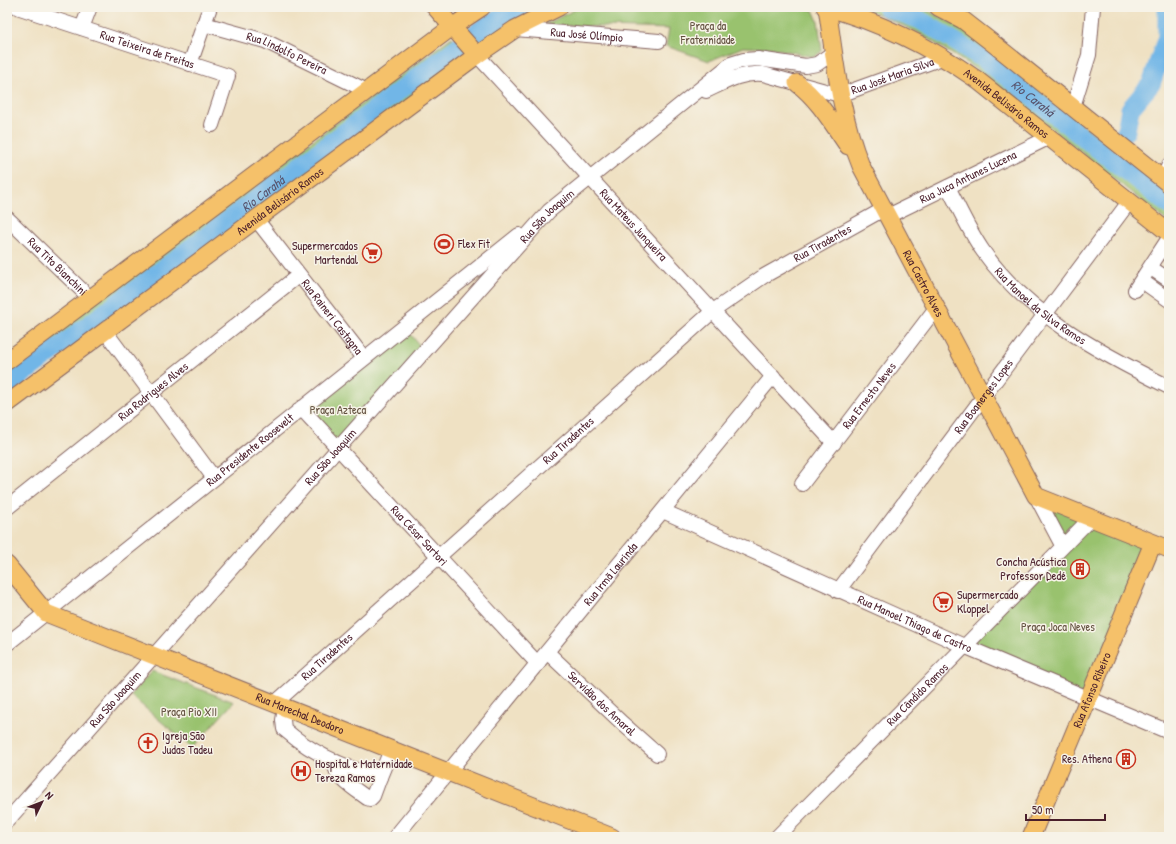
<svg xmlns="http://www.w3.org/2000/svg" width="1176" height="844" font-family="'Patrick Hand',sans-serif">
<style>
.green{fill:#99c26e;stroke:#72704c}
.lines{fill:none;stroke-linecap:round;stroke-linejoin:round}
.river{stroke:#71b6e7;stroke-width:19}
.minor-casing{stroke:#846360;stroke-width:16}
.major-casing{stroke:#846360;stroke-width:19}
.minor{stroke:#fff;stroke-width:14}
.major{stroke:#f5c16b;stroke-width:17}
.labels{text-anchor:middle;stroke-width:3;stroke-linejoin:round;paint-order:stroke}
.park-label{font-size:12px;fill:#62503f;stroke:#f7f3e8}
.street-label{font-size:12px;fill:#4a1f2b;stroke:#f7f3e8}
.poi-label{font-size:12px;fill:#4a1f2b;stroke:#f7f3e8;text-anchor:start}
.water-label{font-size:13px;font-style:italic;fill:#58546d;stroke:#f7f3e8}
</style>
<rect width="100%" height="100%" fill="#f7f3e8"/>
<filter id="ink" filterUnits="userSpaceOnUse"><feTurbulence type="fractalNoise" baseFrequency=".025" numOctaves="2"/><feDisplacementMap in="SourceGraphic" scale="8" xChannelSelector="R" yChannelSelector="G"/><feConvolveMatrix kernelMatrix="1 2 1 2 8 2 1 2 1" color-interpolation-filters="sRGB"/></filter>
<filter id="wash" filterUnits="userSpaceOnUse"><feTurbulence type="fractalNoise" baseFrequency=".012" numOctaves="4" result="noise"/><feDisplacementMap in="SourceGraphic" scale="16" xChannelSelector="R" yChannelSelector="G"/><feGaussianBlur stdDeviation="0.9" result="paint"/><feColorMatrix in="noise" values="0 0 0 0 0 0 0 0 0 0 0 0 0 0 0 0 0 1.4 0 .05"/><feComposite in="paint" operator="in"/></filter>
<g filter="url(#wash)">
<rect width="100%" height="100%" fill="#efe1c3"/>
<path class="green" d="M500 7H538L517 19 480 44 468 30Z
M580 7H796L813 10 818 21 822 51 814 57 773 48 743 47 709 61 666 46 669 29 544 25Z
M863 7H921L953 24 973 36 1169 193V223L984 74 917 32Z
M452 37 467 56 7 394V367Z
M402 328 412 336 424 351 338 448 301 408Z
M1036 496 1153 543 1089 698 964 646 1062 545Z
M152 671 234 702 192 748 130 695Z"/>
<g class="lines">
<g class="river">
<path id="s1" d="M886 7 920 20 985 60 1169 205"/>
<path d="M1126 131 1130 109 1151 84 1167 37V7"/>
<path id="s2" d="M7 386 484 27 522 7"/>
</g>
</g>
</g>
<g filter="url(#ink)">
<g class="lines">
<defs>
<g id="minor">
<path id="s3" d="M17 7 228 76 212 125"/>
<path id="s4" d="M204 24 265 41 367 91"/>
<path d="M82 28 90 7"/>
<path id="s5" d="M515 29 659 41"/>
<path id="s6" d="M477 55 834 443"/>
<path d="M190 64 210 7"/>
<path id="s7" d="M706 91C725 82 741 72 763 74L840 95 945 57"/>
<path d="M1073 107 1089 55 1093 7"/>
<path d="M1163 179 1169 165"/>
<path id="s8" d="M948 187C959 208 969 231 983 251 1028 315 1100 353 1169 387"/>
<path id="s9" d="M888 216 1048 138"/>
<path id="s10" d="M7 218 90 298"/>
<path id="s11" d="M256 219 364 358"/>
<path d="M1151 268 1169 280"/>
<path d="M1142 281 1169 300"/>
<path d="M1135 290 1169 238"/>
<path d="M105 331 214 478"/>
<path id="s12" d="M301 408 538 664"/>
<path id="s13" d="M802 484 936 308"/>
<path d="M1036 496 1062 545"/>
<path id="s14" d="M7 508 299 275"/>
<path id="s15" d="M663 511 964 646 1169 732"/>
<path id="s16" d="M838 591 1129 202"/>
<path id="s17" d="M7 644 519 235"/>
<path id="s18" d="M547 652 622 723 657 754"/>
<path id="s19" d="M274 704 713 311 764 276 884 209"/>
<path d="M285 708 283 720 284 729C311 753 345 768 380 777L391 750"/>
<path d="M334 762C335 778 355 789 367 798L370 799 373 796 380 777"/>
<path id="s20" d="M7 821 549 211 731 64 744 60 758 59 806 66 817 64 834 52"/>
<path id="s21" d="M395 837 773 376"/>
<path id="s22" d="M777 837 1091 518"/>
</g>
<g id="major">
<path d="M435 7 477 55"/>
<path id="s23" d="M825 7C880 22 929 46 976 79L1169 233"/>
<path id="s24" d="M827 7C835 61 840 115 861 166L1036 496 1169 549"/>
<path d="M938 7 963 20 990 41 1169 184"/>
<path d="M797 83C819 100 832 123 848 146"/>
<path d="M7 361 452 27 482 7"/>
<path id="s25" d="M7 404 477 55 515 29 559 7"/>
<path id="s26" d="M7 565 46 613 612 837"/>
<path id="s27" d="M1031 837 1153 543"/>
</g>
</defs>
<use href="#minor" class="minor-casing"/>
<use href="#major" class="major-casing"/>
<use href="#minor" class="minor"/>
<use href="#major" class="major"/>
</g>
</g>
<defs>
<symbol id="stadium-ring" viewBox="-11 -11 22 22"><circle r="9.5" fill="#f7f3e8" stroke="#c8321e" stroke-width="1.5"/><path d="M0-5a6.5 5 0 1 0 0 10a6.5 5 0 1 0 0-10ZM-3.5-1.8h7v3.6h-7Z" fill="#c8321e"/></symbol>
<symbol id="supermarket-ring" viewBox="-11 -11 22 22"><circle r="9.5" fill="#f7f3e8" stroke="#c8321e" stroke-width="1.5"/><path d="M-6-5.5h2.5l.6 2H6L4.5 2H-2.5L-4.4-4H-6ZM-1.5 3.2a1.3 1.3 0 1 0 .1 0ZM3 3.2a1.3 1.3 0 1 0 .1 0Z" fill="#c8321e"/></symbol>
<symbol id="building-ring" viewBox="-11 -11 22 22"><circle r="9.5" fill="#f7f3e8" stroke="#c8321e" stroke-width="1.5"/><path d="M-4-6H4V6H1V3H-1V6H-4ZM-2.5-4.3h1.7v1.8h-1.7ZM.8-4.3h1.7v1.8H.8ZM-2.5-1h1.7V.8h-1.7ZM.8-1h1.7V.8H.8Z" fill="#c8321e"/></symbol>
<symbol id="church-ring" viewBox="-11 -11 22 22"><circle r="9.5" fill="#f7f3e8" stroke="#c8321e" stroke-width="1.5"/><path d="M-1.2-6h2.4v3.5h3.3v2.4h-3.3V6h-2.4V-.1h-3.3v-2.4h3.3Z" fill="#c8321e"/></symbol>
<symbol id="hospital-ring" viewBox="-11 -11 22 22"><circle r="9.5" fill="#f7f3e8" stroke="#c8321e" stroke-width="1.5"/><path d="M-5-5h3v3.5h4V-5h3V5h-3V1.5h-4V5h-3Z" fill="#c8321e"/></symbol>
</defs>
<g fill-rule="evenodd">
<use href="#stadium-ring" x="433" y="233" width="22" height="22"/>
<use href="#supermarket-ring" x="361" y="242" width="22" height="22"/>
<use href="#building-ring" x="1069" y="558" width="22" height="22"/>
<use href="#supermarket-ring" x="932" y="591" width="22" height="22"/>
<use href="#church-ring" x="137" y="732" width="22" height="22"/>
<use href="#building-ring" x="1115" y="748" width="22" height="22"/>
<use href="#hospital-ring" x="290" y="760" width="22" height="22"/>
</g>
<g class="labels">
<g class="park-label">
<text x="708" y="30">Praça da<tspan x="708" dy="14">Fraternidade</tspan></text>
<text x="338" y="414">Praça Azteca</text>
<text x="1058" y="631">Praça Joca Neves</text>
<text x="189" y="716">Praça Pio XII</text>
</g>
<g class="street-label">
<text dy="4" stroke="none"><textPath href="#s5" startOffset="72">Rua José Olímpio</textPath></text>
<text dy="4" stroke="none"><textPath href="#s3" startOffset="137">Rua Teixeira de Freitas</textPath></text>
<text dy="4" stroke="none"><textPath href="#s4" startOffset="88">Rua Lindolfo Pereira</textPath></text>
<text dy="4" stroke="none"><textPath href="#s7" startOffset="196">Rua José Maria Silva</textPath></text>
<text dy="4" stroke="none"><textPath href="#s23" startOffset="207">Avenida Belisário Ramos</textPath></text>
<text dy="4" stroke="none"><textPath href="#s9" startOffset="89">Rua Juca Antunes Lucena</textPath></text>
<text dy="4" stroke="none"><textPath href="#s25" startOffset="340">Avenida Belisário Ramos</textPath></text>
<text dy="4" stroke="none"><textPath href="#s20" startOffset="811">Rua São Joaquim</textPath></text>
<text dy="4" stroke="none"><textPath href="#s6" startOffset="231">Rua Mateus Junqueira</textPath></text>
<text dy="4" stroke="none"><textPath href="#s19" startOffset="718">Rua Tiradentes</textPath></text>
<text dy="4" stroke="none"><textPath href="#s10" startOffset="70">Rua Tito Bianchini</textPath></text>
<text dy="4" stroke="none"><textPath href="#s24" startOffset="296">Rua Castro Alves</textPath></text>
<text dy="4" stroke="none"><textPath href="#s8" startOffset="153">Rua Manoel da Silva Ramos</textPath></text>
<text dy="4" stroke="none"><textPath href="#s11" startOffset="124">Rua Raineri Castagna</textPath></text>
<text dy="4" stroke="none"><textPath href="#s14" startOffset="187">Rua Rodrigues Alves</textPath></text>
<text dy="4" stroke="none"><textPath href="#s13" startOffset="111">Rua Ernesto Neves</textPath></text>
<text dy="4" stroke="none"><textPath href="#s16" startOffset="243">Rua Boanerges Lopes</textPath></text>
<text dy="4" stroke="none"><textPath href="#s19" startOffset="395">Rua Tiradentes</textPath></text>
<text dy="4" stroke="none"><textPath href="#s17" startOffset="311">Rua Presidente Roosevelt</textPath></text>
<text dy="4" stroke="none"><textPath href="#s20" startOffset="487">Rua São Joaquim</textPath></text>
<text dy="4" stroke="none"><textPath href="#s12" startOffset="174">Rua César Sartori</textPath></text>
<text dy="4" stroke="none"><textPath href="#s21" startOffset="340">Rua Irmã Laurinda</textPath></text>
<text dy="4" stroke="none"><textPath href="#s15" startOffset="276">Rua Manoel Thiago de Castro</textPath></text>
<text dy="4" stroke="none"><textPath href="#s19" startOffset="71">Rua Tiradentes</textPath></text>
<text dy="4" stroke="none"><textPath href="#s27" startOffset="159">Rua Afonso Ribeiro</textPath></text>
<text dy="4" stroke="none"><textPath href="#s22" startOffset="200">Rua Cândido Ramos</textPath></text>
<text dy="4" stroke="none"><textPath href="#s20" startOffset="163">Rua São Joaquim</textPath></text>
<text dy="4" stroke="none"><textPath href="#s18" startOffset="75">Servidão dos Amaral</textPath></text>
<text dy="4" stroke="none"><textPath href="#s26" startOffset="335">Rua Marechal Deodoro</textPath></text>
</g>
<g class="poi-label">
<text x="458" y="248">Flex Fit</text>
<text x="358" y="250" text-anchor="end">Supermercados<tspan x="358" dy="14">Martendal</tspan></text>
<text x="1066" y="566" text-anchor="end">Concha Acústica<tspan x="1066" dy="14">Professor Dedé</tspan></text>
<text x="957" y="599">Supermercado<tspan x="957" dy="14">Kloppel</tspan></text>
<text x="162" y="740">Igreja São<tspan x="162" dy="14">Judas Tadeu</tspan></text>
<text x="1112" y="763" text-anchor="end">Res. Athena</text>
<text x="315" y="768">Hospital e Maternidade<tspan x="315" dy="14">Tereza Ramos</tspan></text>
</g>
<g class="water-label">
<text dy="5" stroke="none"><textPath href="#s1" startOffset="174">Rio Carahá</textPath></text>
<text dy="5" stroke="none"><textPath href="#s2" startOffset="320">Rio Carahá</textPath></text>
</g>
</g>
<rect width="1176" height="844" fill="none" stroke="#f7f3e8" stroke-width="24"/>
<g transform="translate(42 802) rotate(47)" stroke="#f7f3e8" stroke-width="3" paint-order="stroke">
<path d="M0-3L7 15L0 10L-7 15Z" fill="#4a1f2b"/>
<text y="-6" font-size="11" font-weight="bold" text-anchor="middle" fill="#4a1f2b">N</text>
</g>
<path d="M1026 814v6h79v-6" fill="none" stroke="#4a1f2b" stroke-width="2"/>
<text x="1032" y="814" font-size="12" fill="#4a1f2b" stroke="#f7f3e8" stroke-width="3" paint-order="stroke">50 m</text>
</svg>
